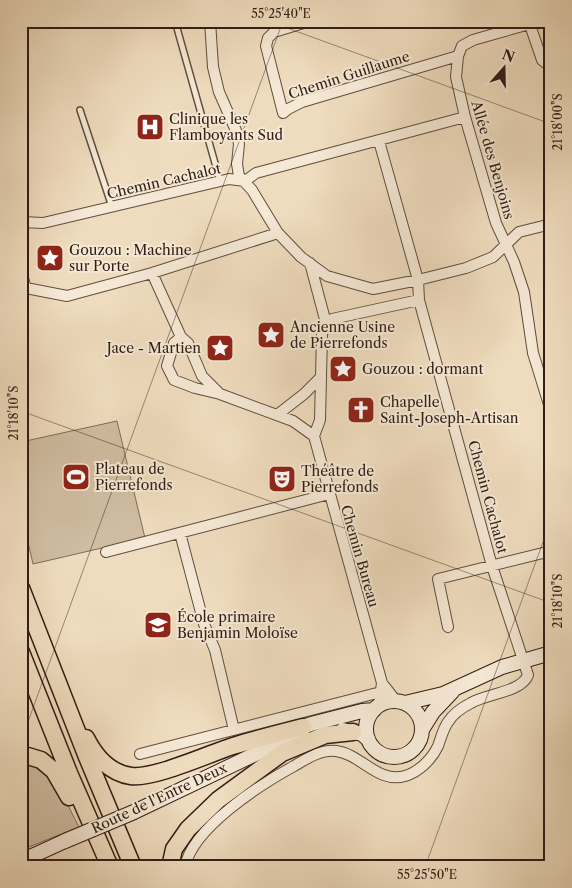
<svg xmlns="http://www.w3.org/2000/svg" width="572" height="888" font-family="'Libre Caslon Text',serif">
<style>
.green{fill:#cfbca1;stroke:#806c5a}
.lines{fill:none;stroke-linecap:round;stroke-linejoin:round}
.service-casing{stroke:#604d3e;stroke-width:8}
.minor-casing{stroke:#604d3e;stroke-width:12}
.secondary-casing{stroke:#301d13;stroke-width:16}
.trunk-casing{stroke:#301d13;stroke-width:19}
.service{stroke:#f5e8d5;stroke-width:5}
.minor{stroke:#f5e8d5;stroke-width:10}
.secondary{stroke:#f5e8d5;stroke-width:14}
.trunk{stroke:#efdcbe;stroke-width:16}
.secondary-bridge-casing{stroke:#301d13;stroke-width:16;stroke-linecap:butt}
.secondary-bridge{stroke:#f5e8d5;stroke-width:14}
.ticks{fill:none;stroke:#301d13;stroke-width:1;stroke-opacity:0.45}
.labels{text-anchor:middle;stroke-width:4;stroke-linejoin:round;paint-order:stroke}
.street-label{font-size:14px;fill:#301d13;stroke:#f5e8d5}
.poi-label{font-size:14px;fill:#301d13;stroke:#f5e8d5;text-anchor:start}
.neatline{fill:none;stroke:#301d13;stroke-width:2}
.ticks-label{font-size:12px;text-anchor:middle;fill:#301d13}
</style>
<rect width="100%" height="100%" fill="#efdcbe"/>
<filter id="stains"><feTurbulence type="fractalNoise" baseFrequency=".004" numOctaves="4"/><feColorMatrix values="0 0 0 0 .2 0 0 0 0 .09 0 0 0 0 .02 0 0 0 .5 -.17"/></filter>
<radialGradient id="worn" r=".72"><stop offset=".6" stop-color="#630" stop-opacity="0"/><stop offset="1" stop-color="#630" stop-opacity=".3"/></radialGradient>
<path class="green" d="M117 421 145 538 33 564 21 512V442Z
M21 760 44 772 56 782 79 827 21 850Z"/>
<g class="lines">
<defs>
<path id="service" d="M175 21 220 181
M80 110 112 207"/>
<path id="minor" d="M210 21 213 67 219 92 237 133 239 144 237 164 239 176 252 190 278 233 301 257 327 276 373 289 418 280 466 268 493 257 519 232 551 224
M310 21 274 32 268 38 266 46 283 113 288 109 302 102 458 56
M540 21 473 40 462 46 458 56 456 77 465 117 496 223 514 262 524 292 533 353 551 411
M530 25 542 60 551 67
M245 181 256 173 465 117
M21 222 43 223 229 179 245 181
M310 263 327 327
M21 272 26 288 67 296 152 273 278 233
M152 273 181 337 188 343 202 376 220 394 293 421 314 436
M181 337 174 343 167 366 174 380 195 388 220 394
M277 415 304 394 321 377
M314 436 382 683 379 705
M314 436 320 420 322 333 332 319 419 300
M180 533 204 624 215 650 234 730
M106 552 329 494
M448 627 438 579 551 551
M382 683 396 701
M140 754 381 692
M185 867C192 828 261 784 294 766 306 759 321 749 336 751 361 754 378 784 405 776 419 772 432 759 438 746 441 738 443 729 448 722 453 714 463 707 471 703 486 694 522 692 528 675L492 566 419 300 418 280 379 141"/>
<path id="secondary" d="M366 729a28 28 0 1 1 56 0a28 28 0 1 1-56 0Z
M405 703 443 694 502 667 551 653
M423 728 433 712 452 692
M343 730 362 734 368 739
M296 733 303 727 311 724 362 711 374 710
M134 812 289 738 302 735
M21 861 65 841"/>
<path id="trunk" d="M21 588 87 757 133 867
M21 652 69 773 110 867
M86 738C95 756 110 773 131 776 154 779 208 754 233 746 256 739 279 733 303 727
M21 754 41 760 54 771 69 797
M170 867 174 849 188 829 218 800 282 753 325 735 353 732"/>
</defs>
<use href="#service" class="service-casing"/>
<use href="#minor" class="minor-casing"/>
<use href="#secondary" class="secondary-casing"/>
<use href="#trunk" class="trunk-casing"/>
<use href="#service" class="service"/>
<use href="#minor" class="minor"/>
<use href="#secondary" class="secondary"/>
<use href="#trunk" class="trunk"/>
<defs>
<path id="secondary-bridge" d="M65 841 134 812"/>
</defs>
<use href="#secondary-bridge" class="secondary-bridge-casing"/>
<use href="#secondary-bridge" class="secondary-bridge"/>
</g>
<path class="ticks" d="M268 21 551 124M21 411 551 603M21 741 283 21M425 867 551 520"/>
<defs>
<symbol id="hospital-square" viewBox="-11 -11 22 22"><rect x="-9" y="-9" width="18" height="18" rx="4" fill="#8f2418" stroke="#f5e8d5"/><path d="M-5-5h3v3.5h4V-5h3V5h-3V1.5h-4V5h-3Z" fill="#fff"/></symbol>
<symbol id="sight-square" viewBox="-11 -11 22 22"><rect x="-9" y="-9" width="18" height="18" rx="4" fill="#8f2418" stroke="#f5e8d5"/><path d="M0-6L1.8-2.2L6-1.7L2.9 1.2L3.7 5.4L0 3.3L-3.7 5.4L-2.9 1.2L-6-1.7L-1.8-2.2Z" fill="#fff"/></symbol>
<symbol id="church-square" viewBox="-11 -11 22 22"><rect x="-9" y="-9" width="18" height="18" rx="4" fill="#8f2418" stroke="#f5e8d5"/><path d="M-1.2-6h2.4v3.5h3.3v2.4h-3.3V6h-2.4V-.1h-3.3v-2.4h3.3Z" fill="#fff"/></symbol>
<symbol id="stadium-square" viewBox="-11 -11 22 22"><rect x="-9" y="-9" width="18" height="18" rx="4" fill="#8f2418" stroke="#f5e8d5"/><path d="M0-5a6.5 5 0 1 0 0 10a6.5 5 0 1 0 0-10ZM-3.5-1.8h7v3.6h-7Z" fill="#fff"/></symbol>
<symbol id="theatre-square" viewBox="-11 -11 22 22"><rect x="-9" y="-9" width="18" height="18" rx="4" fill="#8f2418" stroke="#f5e8d5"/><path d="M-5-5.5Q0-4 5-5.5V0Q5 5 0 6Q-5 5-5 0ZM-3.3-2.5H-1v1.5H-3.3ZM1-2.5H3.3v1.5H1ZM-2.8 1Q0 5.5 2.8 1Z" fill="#fff"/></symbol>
<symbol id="school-square" viewBox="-11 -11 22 22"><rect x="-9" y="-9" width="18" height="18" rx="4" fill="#8f2418" stroke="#f5e8d5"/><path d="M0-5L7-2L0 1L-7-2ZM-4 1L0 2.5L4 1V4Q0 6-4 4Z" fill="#fff"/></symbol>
</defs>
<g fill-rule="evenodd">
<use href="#hospital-square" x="134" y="111" width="32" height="32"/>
<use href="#sight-square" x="34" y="242" width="32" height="32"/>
<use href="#sight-square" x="255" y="319" width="32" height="32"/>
<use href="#sight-square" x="204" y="332" width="32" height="32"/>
<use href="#sight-square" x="327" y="353" width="32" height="32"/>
<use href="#church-square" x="345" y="394" width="32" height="32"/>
<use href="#stadium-square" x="60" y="461" width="32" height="32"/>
<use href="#theatre-square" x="266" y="463" width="32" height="32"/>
<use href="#school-square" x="142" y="609" width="32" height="32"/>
</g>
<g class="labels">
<g class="street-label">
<text transform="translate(349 75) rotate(-18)" y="5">Chemin Guillaume</text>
<text transform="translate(493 160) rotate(74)" y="5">Allée des Benjoins</text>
<text transform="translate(164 181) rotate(-13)" y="5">Chemin Cachalot</text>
<text transform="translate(488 497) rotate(75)" y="5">Chemin Cachalot</text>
<text transform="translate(360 556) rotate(74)" y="5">Chemin Bureau</text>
<text transform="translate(159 798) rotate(-25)" y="5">Route de l'Entre Deux</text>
</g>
<g class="poi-label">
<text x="169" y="124">Clinique les<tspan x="169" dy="16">Flamboyants Sud</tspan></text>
<text x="69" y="255">Gouzou : Machine<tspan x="69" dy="16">sur Porte</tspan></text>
<text x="290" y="332">Ancienne Usine<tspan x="290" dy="16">de Pierrefonds</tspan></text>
<text x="201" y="353" text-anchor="end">Jace - Martien</text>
<text x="362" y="374">Gouzou : dormant</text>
<text x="380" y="407">Chapelle<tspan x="380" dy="16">Saint-Joseph-Artisan</tspan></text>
<text x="95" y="474">Plateau de<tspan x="95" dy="16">Pierrefonds</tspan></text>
<text x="301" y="476">Théâtre de<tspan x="301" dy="16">Pierrefonds</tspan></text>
<text x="177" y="622">École primaire<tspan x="177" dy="16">Benjamin Moloïse</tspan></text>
</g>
</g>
<rect width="572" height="888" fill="none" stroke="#efdcbe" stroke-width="55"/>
<g transform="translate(504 68) rotate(20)" stroke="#f5e8d5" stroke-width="4" paint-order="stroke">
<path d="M0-4L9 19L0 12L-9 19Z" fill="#301d13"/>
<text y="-8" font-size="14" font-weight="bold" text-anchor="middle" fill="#301d13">N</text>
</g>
<rect x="28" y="28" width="516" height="832" class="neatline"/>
<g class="ticks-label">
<text x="281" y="18">55°25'40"E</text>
<text transform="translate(558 122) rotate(-90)" y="4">21°18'00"S</text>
<text transform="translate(14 413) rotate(-90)" y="4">21°18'10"S</text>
<text transform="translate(558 601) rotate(-90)" y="4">21°18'10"S</text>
<text x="427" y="879">55°25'50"E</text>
</g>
<rect width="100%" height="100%" filter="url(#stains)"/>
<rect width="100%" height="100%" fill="url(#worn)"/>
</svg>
